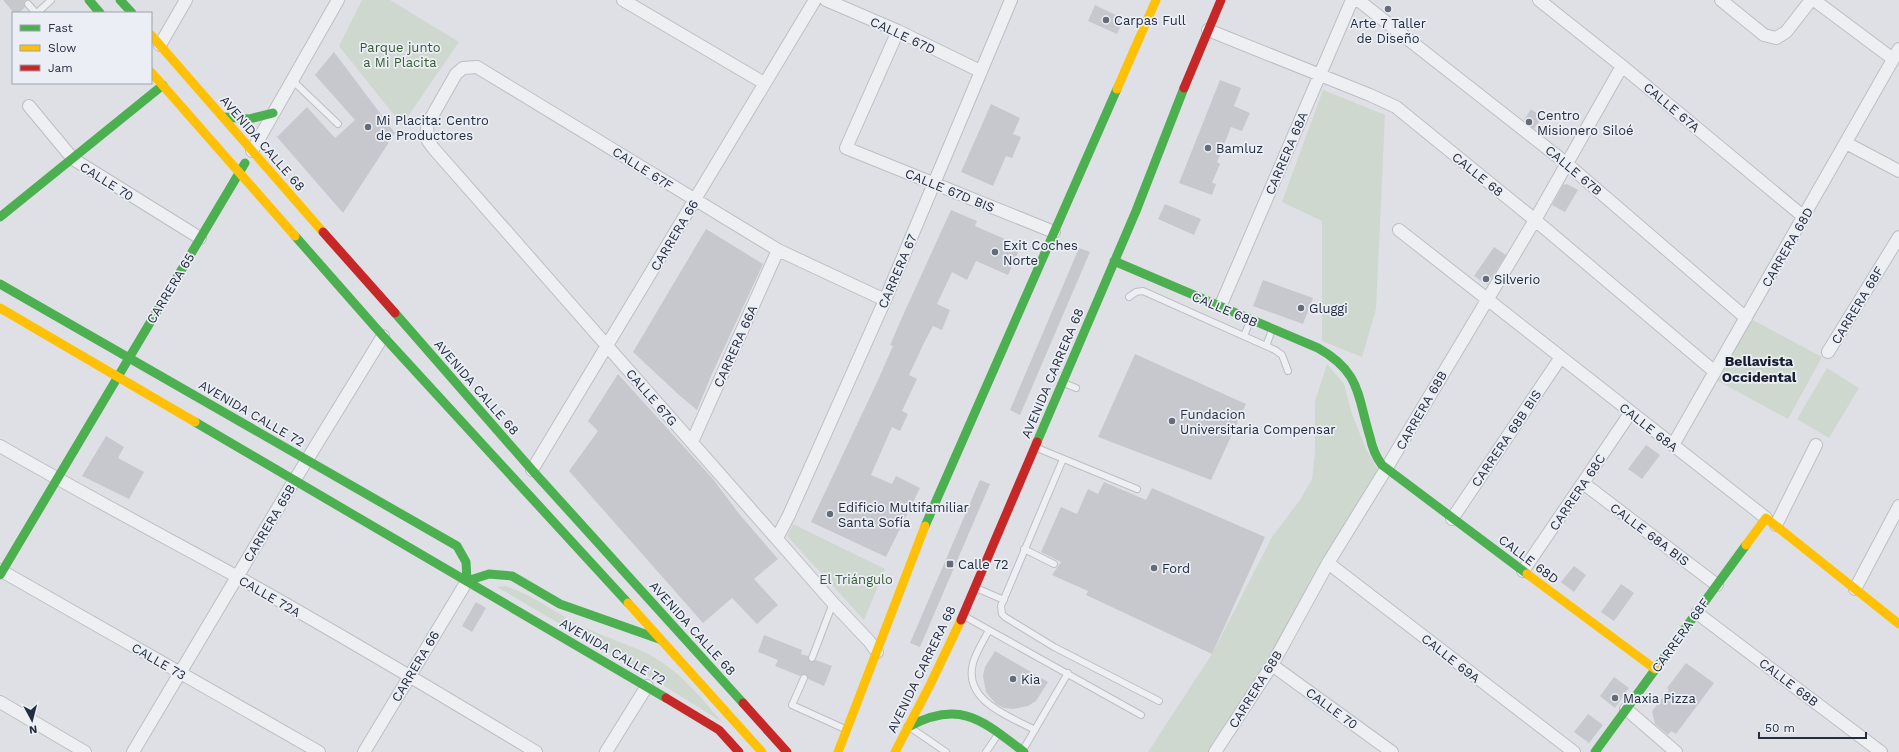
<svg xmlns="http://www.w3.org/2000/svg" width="1899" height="752" font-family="'Work Sans',sans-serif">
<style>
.green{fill:#ced8ce}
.building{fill:#c7c8cd}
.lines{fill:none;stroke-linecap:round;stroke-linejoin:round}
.lane-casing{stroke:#bdbec3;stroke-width:8}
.street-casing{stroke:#bdbec3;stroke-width:14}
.lane{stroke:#eeeff2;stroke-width:6}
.street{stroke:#eeeff2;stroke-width:12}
.fast{stroke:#4caf50;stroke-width:9}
.slow{stroke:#ffc107;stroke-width:9}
.jam{stroke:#c62828;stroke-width:9}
.poi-dot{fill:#656b79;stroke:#ebeff5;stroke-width:1.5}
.labels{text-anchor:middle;stroke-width:3.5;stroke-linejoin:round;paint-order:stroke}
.poi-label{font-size:13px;fill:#242c3f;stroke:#ebeff5;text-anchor:start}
.street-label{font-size:13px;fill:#242c3f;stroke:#ebeff5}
.park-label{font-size:13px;fill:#355c30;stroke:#ebeff5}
.neighbourhood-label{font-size:14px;font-weight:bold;fill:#171d2f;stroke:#ebeff5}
</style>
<rect width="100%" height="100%" fill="#dfe0e5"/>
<path class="green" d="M362 0H390L459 42 402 125 339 46Z
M1323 90 1385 115 1376 309 1362 357 1322 341V221L1282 202Z
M1751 319 1822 357 1788 419 1718 381Z
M1327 364 1344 384 1352 414 1366 449 1380 473 1268 663 1210 752H1148L1212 654 1272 537 1300 500 1312 479 1315 452V401Z
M1827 368 1859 388 1829 438 1797 419Z
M793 524 885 569 864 620 787 536Z
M505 586C533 595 556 613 581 626 602 636 625 643 646 653 677 668 700 696 722 722L642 672 497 587Z"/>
<path class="building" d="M3 0H26L24 3 25 7 19 13H14Z
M1095 5 1124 19 1117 34 1088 21Z
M334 52 395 133 343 213 277 137 307 107 335 138 355 120 315 75Z
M1220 80 1241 88 1234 106 1250 113 1242 131 1231 127 1217 162 1220 164 1212 183 1216 184 1212 195 1179 183Z
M991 104 1020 118 1013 134 1021 137 1012 158 1006 156 993 186 961 172Z
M1531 109 1542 117 1534 129 1524 120Z
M1567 184 1578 190 1565 212 1552 205 1563 185Z
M1165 204 1201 219 1194 235 1158 219Z
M951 210 977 221 975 226 1021 246 1008 275 976 261 967 280 952 272 937 304 950 310 942 330 933 326 924 343 909 375 917 379 902 411 908 414 900 431 892 427 871 475 892 484 896 476 920 488 886 557 811 522 878 380 893 346 890 345 904 313Z
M706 229 763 264 711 376 697 410 679 395 633 352Z
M1494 247 1506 255 1487 285 1474 276Z
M1079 248 1090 252 1020 415 1010 410Z
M1263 280 1313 298 1303 324 1253 306Z
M1135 354 1246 404 1211 480 1098 437Z
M618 374 713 479 740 515 778 559 754 579 778 605 757 624 732 598 703 623 569 471 598 431 588 421Z
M106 436 124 447 118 458 144 472 129 499 82 476Z
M1646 445 1660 455 1642 479 1628 469Z
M980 480 990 484 920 647 910 643Z
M1104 482 1146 500 1152 488 1265 537 1212 654 1086 595 1088 591 1052 575 1061 562 1041 552 1061 507 1077 514 1088 489 1098 494Z
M1574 566 1586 575 1574 592 1561 582Z
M1621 584 1634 593 1614 621 1601 612Z
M476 602 486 608 472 632 462 626Z
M764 635 802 650 801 654 808 656 810 662H813L816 660 832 666 824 686 808 679 805 674 800 676 775 666 778 660 758 652Z
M995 651 1048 682 1036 701 1028 706 1013 709 1004 708 996 704 986 692 983 676 985 667Z
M1686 663 1714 683 1676 734 1671 731 1668 735 1655 724 1652 711 1669 690 1667 688Z
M1614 677 1629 688 1615 708 1600 696Z
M1588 714 1603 725 1589 743 1574 732Z"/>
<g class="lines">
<defs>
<path id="lane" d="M28 4 36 13
M37 13 51 0
M292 80 338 124
M1129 297 1136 292 1143 291 1275 350 1282 355 1288 371
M1244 336 1250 321
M1266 346 1272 330
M1064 383 1076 388
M1037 448 1137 489
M1063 459 1001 606 1002 614 1005 617 1054 647 1159 701
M1024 549 1054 564
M976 588 1004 600
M964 616 1141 715
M989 630C984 640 976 652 973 663 963 701 1009 716 1035 730
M812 658 833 603
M804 678 792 705 845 729
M911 728 946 752
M1023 750 1068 673
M986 752 999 733"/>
<path id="street" d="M623 0 764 83
M826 0 898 31 980 71
M1358 0 1566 163 1746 318
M1539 0 1622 66 1804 217
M1721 0 1764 35 1776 38 1786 32 1811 0
M1814 0 1893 59
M1208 30 1370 95 1396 107 1535 220 1715 372
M898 31 846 148 1054 232
M160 45 186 0
M29 106 73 159 200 238
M1846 143 1899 171
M252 151 338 0
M1399 230 1766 518
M1220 307 1352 0
M1828 352 1899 237
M692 442 778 250
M1673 445 1899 49
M0 446C78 491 157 533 236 576 338 633 437 692 536 752
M532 470 815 0
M1583 483 1717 585
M1452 519 1561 357
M1776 525 1816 445
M777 538 789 515 885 300 1011 0
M1328 563 1574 752
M0 570 319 752
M1523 571 1631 412
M1855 589 1899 506
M1697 613 1881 752
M877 652 869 641 833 603 434 149 428 141 427 125 456 74 463 68 477 67 778 250 885 300
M1272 665 1392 752
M0 702 85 752
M1626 709 1676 752
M133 752 291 486 383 336
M364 752 467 581
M606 752 647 686
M1215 752 1272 665 1328 563 1386 469 1535 220 1622 66"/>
</defs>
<use href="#lane" class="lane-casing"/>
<use href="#street" class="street-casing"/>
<use href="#lane" class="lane"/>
<use href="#street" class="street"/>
<path class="fast" d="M89 0 100 13
M120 0 132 13
M224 117 249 119 273 113
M0 217 163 85
M295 236 383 336 628 603
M1114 261 1318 348C1361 372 1357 395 1370 437 1372 447 1376 457 1382 465L1527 574
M0 284 457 546 466 562 467 581
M395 313 532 470 743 703
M195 422 666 698
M1037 442 1136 211 1184 88
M925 526 1117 89
M0 575 245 163
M467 581 489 574 512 576 560 604 659 639
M908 727C960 699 982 720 1024 752
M1595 752 1746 545"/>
<path class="slow" d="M151 35 323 232
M151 72 295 236
M1117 89 1156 0
M0 308 195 422
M1746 545 1766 518 1899 624
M1527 574 1655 669
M628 603 762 752
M838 752 925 526
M895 752 930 685 961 620"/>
<path class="jam" d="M1184 88 1221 0
M323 232 395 313
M961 620 1037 442
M666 698 719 730 739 752
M743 703 787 752"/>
</g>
<g class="poi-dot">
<circle cx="1388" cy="9" r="4"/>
<circle cx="1106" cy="20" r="4"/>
<circle cx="1529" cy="122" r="4"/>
<circle cx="368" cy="127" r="4"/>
<circle cx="1208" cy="148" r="4"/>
<circle cx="995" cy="252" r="4"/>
<circle cx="1486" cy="279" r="4"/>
<circle cx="1301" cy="308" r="4"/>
<circle cx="1172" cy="421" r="4"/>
<circle cx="830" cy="514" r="4"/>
<rect x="946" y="560" width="8" height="8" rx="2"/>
<circle cx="1154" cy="568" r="4"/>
<circle cx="1013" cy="679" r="4"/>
<circle cx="1615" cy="698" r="4"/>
</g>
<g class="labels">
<g class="poi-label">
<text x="1114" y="25">Carpas Full</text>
<text x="1388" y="28" text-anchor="middle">Arte 7 Taller<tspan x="1388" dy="15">de Diseño</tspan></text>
<text x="1537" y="120">Centro<tspan x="1537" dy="15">Misionero Siloé</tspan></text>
<text x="376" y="125">Mi Placita: Centro<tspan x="376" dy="15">de Productores</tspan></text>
<text x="1216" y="153">Bamluz</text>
<text x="1003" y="250">Exit Coches<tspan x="1003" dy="15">Norte</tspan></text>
<text x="1494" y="284">Silverio</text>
<text x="1309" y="313">Gluggi</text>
<text x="1180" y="419">Fundacion<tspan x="1180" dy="15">Universitaria Compensar</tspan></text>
<text x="838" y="512">Edificio Multifamiliar<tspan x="838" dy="15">Santa Sofía</tspan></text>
<text x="958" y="569">Calle 72</text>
<text x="1162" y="573">Ford</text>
<text x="1021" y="684">Kia</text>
<text x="1623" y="703">Maxia Pizza</text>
</g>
<g class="street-label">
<text transform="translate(903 35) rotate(25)" y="5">CALLE 67D</text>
<text transform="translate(1672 107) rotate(40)" y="5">CALLE 67A</text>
<text transform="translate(263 143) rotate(49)" y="5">AVENIDA CALLE 68</text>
<text transform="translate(1286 153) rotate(-67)" y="5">CARRERA 68A</text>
<text transform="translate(643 168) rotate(32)" y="5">CALLE 67F</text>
<text transform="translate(1574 170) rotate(40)" y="5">CALLE 67B</text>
<text transform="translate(1478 174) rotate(39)" y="5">CALLE 68</text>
<text transform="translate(107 181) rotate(32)" y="5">CALLE 70</text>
<text transform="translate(950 190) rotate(22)" y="5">CALLE 67D BIS</text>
<text transform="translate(674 235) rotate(-59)" y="5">CARRERA 66</text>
<text transform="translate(1787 247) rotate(-60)" y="5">CARRERA 68D</text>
<text transform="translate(897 271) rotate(-67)" y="5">CARRERA 67</text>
<text transform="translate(170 288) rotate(-59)" y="5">CARRERA 65</text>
<text transform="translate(1857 305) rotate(-59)" y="5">CARRERA 68F</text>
<text transform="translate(1225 309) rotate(23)" y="5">CALLE 68B</text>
<text transform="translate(735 346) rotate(-66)" y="5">CARRERA 66A</text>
<text transform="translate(1052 373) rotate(-67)" y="5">AVENIDA CARRERA 68</text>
<text transform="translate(477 387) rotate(49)" y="5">AVENIDA CALLE 68</text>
<text transform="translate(652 397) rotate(49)" y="5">CALLE 67G</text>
<text transform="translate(1421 410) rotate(-60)" y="5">CARRERA 68B</text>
<text transform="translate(252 413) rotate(30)" y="5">AVENIDA CALLE 72</text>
<text transform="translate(1649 427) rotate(38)" y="5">CALLE 68A</text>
<text transform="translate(1506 438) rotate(-56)" y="5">CARRERA 68B BIS</text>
<text transform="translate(1577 492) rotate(-56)" y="5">CARRERA 68C</text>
<text transform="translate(269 523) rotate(-59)" y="5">CARRERA 65B</text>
<text transform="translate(1650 534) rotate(37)" y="5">CALLE 68A BIS</text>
<text transform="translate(1529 559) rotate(37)" y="5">CALLE 68D</text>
<text transform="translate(270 596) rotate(30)" y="5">CALLE 72A</text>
<text transform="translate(693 628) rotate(48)" y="5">AVENIDA CALLE 68</text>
<text transform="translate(1680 635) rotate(-54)" y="5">CARRERA 68F</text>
<text transform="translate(613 651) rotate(30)" y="5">AVENIDA CALLE 72</text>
<text transform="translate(1451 658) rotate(38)" y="5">CALLE 69A</text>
<text transform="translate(159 661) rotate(30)" y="5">CALLE 73</text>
<text transform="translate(415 666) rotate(-59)" y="5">CARRERA 66</text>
<text transform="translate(921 669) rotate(-64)" y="5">AVENIDA CARRERA 68</text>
<text transform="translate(1789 682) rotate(37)" y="5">CALLE 68B</text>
<text transform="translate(1255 689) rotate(-58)" y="5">CARRERA 68B</text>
<text transform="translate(1332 708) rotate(36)" y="5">CALLE 70</text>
</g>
<g class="park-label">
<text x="400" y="52">Parque junto<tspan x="400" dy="15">a Mi Placita</tspan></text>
<text x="856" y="584">El Triángulo</text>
</g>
<g class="neighbourhood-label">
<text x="1759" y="366">Bellavista<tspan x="1759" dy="16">Occidental</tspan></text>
</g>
</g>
<rect x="12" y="12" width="140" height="72" fill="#ebeff5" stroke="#9ba1ac"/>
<rect x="20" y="25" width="20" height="6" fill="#4caf50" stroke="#9ba1ac"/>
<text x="48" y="32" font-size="12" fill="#242c3f">Fast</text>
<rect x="20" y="45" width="20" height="6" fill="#ffc107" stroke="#9ba1ac"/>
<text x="48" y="52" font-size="12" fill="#242c3f">Slow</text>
<rect x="20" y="65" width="20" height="6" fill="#c62828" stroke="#9ba1ac"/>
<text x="48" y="72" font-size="12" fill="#242c3f">Jam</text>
<g transform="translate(32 720) rotate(173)" stroke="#ebeff5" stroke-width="3" paint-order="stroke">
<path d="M0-3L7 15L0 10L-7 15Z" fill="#242c3f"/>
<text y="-6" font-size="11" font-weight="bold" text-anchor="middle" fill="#242c3f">N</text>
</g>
<path d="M1759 732v6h107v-6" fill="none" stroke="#242c3f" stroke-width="2"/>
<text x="1765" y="732" font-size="12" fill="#242c3f" stroke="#ebeff5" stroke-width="3" paint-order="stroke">50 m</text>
</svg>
